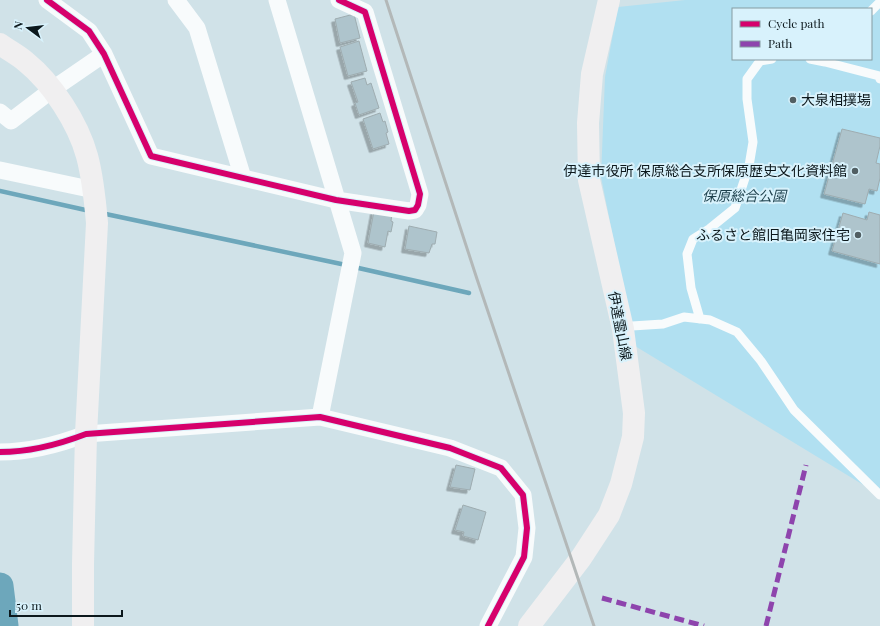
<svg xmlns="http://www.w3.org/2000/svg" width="880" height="626" font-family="'Playfair Display','Noto Sans JP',serif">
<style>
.green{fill:#b1e0f1;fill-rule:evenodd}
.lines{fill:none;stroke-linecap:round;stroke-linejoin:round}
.stream{stroke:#6da7bb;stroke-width:4.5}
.river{stroke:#6da7bb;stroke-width:27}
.building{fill:#aec4cc;stroke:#9eacb0;filter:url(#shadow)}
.lane{stroke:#f8fbfc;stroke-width:9}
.street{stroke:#f8fbfc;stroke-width:17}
.secondary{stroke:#f0eff0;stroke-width:22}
.rail{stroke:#b3b8b8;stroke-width:3}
.quiet{stroke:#8e44ad;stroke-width:5;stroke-dasharray:10 5;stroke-linecap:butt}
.cycleway-casing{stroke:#d8f2fc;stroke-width:8}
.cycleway{stroke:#d6006c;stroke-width:6}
.poi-dot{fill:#515f63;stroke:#d8f2fc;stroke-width:1.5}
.labels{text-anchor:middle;stroke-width:4;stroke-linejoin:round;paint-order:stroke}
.poi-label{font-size:14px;fill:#0c181c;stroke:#d8f2fc;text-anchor:end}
.park-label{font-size:14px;font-style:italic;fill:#1c3f4b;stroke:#d8f2fc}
.street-label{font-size:14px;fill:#0c181c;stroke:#d8f2fc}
</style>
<defs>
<filter id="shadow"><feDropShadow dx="-3.5" dy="3.5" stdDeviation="0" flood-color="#0004"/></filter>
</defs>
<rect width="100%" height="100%" fill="#d0e2e8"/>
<path class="green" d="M685 0H880V495L635 346 601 177 605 77 618 7ZM733 9H871V59H733Z"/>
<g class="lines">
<path class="stream" d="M0 191 90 211
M101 213 346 265
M354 267 469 293"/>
<path class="river" d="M0 586 5 626"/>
</g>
<path class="building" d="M354 14 360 38 340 43 335 19Z
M359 41 367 71 348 76 340 47Z
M365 78 367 85 371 83 379 108 359 115 355 103 358 102 351 82Z
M380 113 383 122 385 121 388 132 386 133 389 144 373 149 363 119Z
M842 129 880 138V146L876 163 880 164V178L877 191 869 189 865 204 824 194Z
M374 211 392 214 391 221 393 222 391 232 388 231 385 247 368 243Z
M869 212 880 215V264L832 251 843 213 867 220Z
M409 226 437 232 435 244H432L429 253 405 249Z
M456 465 475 469 470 490 450 487Z
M463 505 486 512 478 540 463 536 464 532 455 530Z"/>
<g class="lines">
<path class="lane" d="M871 11 880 2
M810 59 825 62 879 76 880 79
M700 319 691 288 687 254 693 239 709 229 735 208 749 166 753 142 747 99V79L760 61 772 59
M623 329 632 326 663 324 684 317 710 320 737 332 761 361 794 410 880 495"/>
<path class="street" d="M47 0 89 31 104 54 151 156 336 200 409 211 415 210 418 205 420 194 365 12 339 0
M176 0 197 28 243 178
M277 0 353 253 320 417
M0 112 11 121 53 89 104 54
M0 170 94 190
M0 452C28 452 60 444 86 434L320 417 450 448 501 468 523 495 527 528 524 557 488 626"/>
<path class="secondary" d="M0 44C8 50 18 55 26 62 52 83 78 123 87 156 93 178 95 200 97 223L86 434 83 564V626
M529 626 581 558 609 515 621 484 633 437 634 413 623 329 589 180 588 123 592 74 609 0"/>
<path class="rail" d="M386 0 477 279 594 626"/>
<path class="quiet" d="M602 598 704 626
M766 626 806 465"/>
<defs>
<path id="cycleway" d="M47 0 89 31 104 54 151 156 336 200 409 211 415 210 418 205 420 194 365 12 339 0
M0 452C28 452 60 444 86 434L320 417 450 448 501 468 523 495 527 528 524 557 488 626"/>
</defs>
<use href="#cycleway" class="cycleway-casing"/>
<use href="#cycleway" class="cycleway"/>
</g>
<g class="poi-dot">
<circle cx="793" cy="100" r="4"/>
<circle cx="855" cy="171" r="4"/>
<circle cx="858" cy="235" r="4"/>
</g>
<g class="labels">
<g class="poi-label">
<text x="801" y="105" text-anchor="start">大泉相撲場</text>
<text x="847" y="176">伊達市役所 保原総合支所保原歴史文化資料館</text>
<text x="850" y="240">ふるさと館旧亀岡家住宅</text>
</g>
<g class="park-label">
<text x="744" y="201">保原総合公園</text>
</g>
<g class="street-label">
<text transform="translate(620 326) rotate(79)" y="5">伊達霊山線</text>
</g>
</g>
<rect x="732" y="8" width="140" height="52" fill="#d8f2fc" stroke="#869ba2"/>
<rect x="740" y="21" width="20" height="6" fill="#d6006c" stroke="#869ba2"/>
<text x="768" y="28" font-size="12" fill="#0c181c">Cycle path</text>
<rect x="740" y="41" width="20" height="6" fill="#8e44ad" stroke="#869ba2"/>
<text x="768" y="48" font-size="12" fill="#0c181c">Path</text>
<g transform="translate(28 28) rotate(285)" stroke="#d8f2fc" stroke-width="3" paint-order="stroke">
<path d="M0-3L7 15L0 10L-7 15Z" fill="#0c181c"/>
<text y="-6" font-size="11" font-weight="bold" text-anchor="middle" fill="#0c181c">N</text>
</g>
<path d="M10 610v6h112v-6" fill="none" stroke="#0c181c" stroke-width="2"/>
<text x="16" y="610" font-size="12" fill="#0c181c" stroke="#d8f2fc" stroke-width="3" paint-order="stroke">50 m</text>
</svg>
